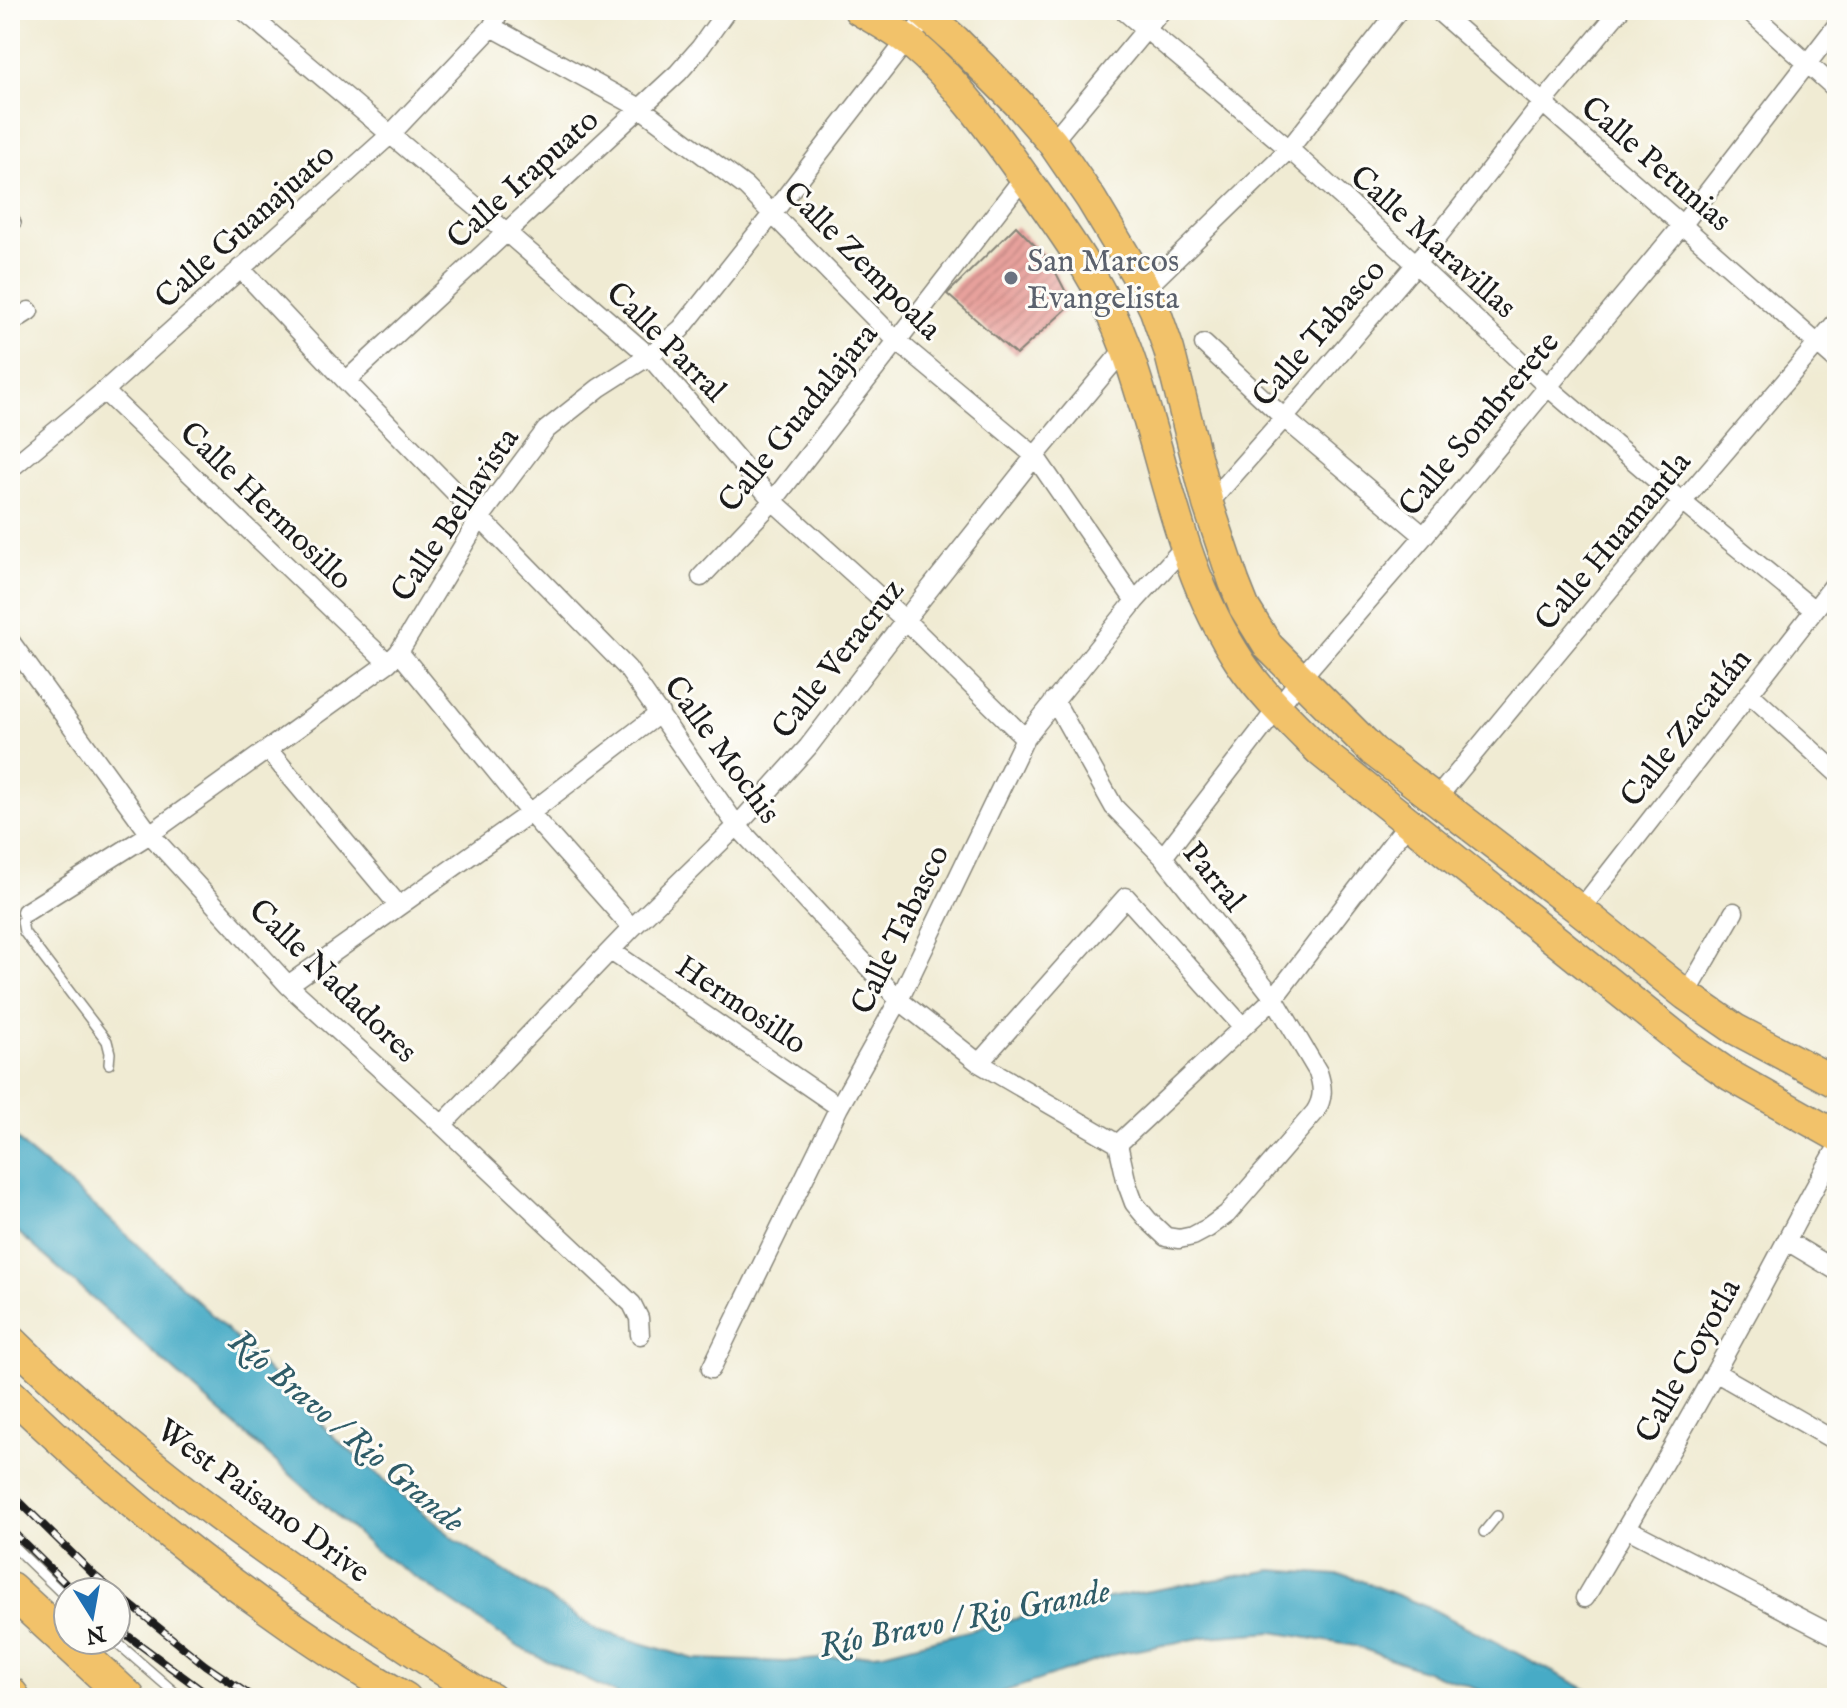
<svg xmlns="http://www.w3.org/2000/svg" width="1847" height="1708" font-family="'IM FELL English',serif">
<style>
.water{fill:#47abc6;stroke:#326471;stroke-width:2}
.building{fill:url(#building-hatch)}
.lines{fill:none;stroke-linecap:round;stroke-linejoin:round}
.service-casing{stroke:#868478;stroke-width:12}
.minor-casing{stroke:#868478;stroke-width:21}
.primary-casing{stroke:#868478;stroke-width:33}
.motorway-casing{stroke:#868478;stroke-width:37}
.service{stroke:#fff;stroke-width:9}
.minor{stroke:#fff;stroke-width:18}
.primary{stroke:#f2c26a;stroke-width:30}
.motorway{stroke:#f2c26a;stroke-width:34}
.rail-casing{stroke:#1c1c1c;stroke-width:8}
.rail{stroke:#fdfcf7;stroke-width:5;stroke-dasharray:15;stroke-linecap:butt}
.worship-dot{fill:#6b7280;stroke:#fdfcf7;stroke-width:3}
.labels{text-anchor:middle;stroke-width:6;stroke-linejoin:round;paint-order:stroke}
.street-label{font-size:32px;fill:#1c1c1c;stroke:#fdfcf7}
.worship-label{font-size:32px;fill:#5b616d;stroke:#fdfcf7;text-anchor:start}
.water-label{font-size:34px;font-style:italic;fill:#2f5c68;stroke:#fdfcf7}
</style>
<defs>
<pattern id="building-hatch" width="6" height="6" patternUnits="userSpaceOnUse" patternTransform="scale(2)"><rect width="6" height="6" fill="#e7a19c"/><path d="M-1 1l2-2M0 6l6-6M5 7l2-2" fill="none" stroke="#c68a86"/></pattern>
</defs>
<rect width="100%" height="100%" fill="#fdfcf7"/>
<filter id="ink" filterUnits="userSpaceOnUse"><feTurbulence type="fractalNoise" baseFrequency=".0125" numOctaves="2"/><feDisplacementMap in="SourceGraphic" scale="16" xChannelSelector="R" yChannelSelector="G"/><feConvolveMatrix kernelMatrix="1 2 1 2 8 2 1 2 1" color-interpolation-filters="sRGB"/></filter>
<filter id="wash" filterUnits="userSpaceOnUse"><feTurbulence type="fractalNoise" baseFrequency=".006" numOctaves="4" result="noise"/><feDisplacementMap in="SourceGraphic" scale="32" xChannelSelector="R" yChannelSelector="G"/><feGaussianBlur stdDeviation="1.8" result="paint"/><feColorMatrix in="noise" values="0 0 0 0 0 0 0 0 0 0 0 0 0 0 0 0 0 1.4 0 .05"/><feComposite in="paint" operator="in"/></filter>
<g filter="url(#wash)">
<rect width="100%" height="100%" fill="#f0ebd3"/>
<path class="water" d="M10 1131 27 1150 104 1214 211 1314 336 1439 457 1541 598 1630 694 1659 785 1662 883 1653 1073 1604 1272 1570 1349 1576 1432 1609 1603 1698H1494L1479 1690 1355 1646 1273 1632 1205 1637 1116 1654 985 1698H632L621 1696 520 1648 375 1550 10 1225Z"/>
<g id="blocks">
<path class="building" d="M1016 226 1050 261 1072 304 1016 355 947 294Z"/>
</g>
</g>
<g filter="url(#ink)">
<use href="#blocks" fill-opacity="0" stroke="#868478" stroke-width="2"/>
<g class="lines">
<defs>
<path id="service" d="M10 208 16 223
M26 912 22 921 24 932 107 1041 110 1053 109 1064
M1484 1532 1497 1516
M10 1543 68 1599
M114 1640 181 1698"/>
<path id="minor" d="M243 10 506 232 649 356 773 501 905 620 1025 738
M1123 10 1289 149 1416 264 1548 387 1682 502 1814 610
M1437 10 1837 361
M1748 10 1837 90
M492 27 642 109 746 187 897 341 1035 456 1135 601
M1052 142 1162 10
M240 268 346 381 627 668 737 826 899 1000 979 1063 1118 1144 1127 1184 1134 1203 1148 1220 1166 1237 1179 1239 1193 1236 1208 1228 1227 1214 1315 1112C1324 1098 1323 1087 1318 1072L1274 998 1163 857 1114 807 1054 700
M1145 289 1289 149 1399 10
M10 323 29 311
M1204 344 1284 418 1424 536
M346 381 678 73 700 48 727 10
M104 391 388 663
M10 469 104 391 390 135 492 27 500 10
M1208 504 1284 418 1416 264 1542 104 1620 10
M701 577 773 501 1024 177
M10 641 150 834 288 985 442 1125 632 1304 639 1318 640 1335
M399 652 530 813 632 928
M1749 693 1837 773
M269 751 399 906
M1436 799 1682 502 1837 321
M1163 857 1300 679 1424 536 1683 224 1837 25
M1580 910 1837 581
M26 912 150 834 388 663 399 652 480 518 546 430 599 388 649 356 681 329 773 213 907 40 934 10
M611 951 839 1107
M288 985 530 813 660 713
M1686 995 1734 912
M979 1063 1126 897 1243 1027
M442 1125 632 928 737 826 808 747 905 620 1035 456 1126 347
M1118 1144 1274 998 1408 823
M1787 1241 1837 1271
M711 1369 839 1107 899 1000 1025 738 1135 601 1185 546
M1715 1372 1837 1442
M1626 1528 1837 1637
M1585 1598C1640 1505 1694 1411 1746 1316 1777 1260 1805 1203 1837 1148"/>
<path id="primary" d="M859 10C876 20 895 30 911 43 957 81 993 133 1028 182 1065 234 1104 287 1126 349 1164 452 1177 568 1240 662 1262 695 1292 723 1321 752L1689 1047 1731 1076 1837 1136
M921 10 955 40 1019 104 1052 142 1091 199 1145 289 1155 310 1169 350 1208 504 1234 582 1244 607 1268 646 1373 751 1580 910 1686 995 1735 1029 1837 1083
M10 1339C149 1476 312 1586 475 1691L491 1698
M10 1393C127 1506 265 1617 406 1698"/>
<path id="motorway" d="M10 1589 128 1698
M10 1694 13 1698"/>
</defs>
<use href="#service" class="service-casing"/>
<use href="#minor" class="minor-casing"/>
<use href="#primary" class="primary-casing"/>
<use href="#motorway" class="motorway-casing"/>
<use href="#service" class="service"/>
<use href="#minor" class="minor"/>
<use href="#primary" class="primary"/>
<use href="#motorway" class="motorway"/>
<defs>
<path id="rail" d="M10 1492 95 1576 115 1592
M10 1529 74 1592
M116 1593 205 1665 254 1698
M116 1627 212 1698
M10 1687 25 1698"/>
</defs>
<use href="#rail" class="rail-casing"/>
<use href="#rail" class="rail"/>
</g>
</g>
<circle class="worship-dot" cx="1011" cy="278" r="8"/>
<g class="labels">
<g class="street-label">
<text transform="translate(1657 163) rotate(41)" y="11">Calle Petunias</text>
<text transform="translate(522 178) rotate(-42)" y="11">Calle Irapuato</text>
<text transform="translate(244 225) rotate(-42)" y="11">Calle Guanajuato</text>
<text transform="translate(1434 241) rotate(42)" y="11">Calle Maravillas</text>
<text transform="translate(863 260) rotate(45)" y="11">Calle Zempoala</text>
<text transform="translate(1318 332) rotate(-49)" y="11">Calle Tabasco</text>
<text transform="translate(667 341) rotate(45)" y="11">Calle Parral</text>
<text transform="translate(797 417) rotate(-51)" y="11">Calle Guadalajara</text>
<text transform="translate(1478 423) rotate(-50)" y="11">Calle Sombrerete</text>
<text transform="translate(267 505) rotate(44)" y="11">Calle Hermosillo</text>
<text transform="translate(454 514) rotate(-56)" y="11">Calle Bellavista</text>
<text transform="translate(1612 540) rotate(-50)" y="11">Calle Huamantla</text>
<text transform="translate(837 658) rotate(-52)" y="11">Calle Veracruz</text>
<text transform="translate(1685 727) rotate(-52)" y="11">Calle Zacatlán</text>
<text transform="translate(723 749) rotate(54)" y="11">Calle Mochis</text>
<text transform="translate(1215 876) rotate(51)" y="11">Parral</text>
<text transform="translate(899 929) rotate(-64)" y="11">Calle Tabasco</text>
<text transform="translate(334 980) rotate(44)" y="11">Calle Nadadores</text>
<text transform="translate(742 1004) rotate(34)" y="11">Hermosillo</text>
<text transform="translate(1687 1360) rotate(-61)" y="11">Calle Coyotla</text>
<text transform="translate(264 1500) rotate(36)" y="11">West Paisano Drive</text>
</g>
<g class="worship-label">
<text x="1027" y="271">San Marcos<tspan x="1027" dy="37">Evangelista</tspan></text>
</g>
<g class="water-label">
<text transform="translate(348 1430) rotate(40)" y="12">Río Bravo / Rio Grande</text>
<text transform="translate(964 1617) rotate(-11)" y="12">Río Bravo / Rio Grande</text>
</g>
</g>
<rect width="1847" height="1708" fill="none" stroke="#fdfcf7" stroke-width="40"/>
<g transform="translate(92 1616) rotate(169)"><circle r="38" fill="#fdfcf7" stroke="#a3a29f" stroke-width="2"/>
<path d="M0-6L14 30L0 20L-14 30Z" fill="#1f6fb2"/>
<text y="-12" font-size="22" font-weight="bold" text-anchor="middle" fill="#1c1c1c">N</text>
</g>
</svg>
